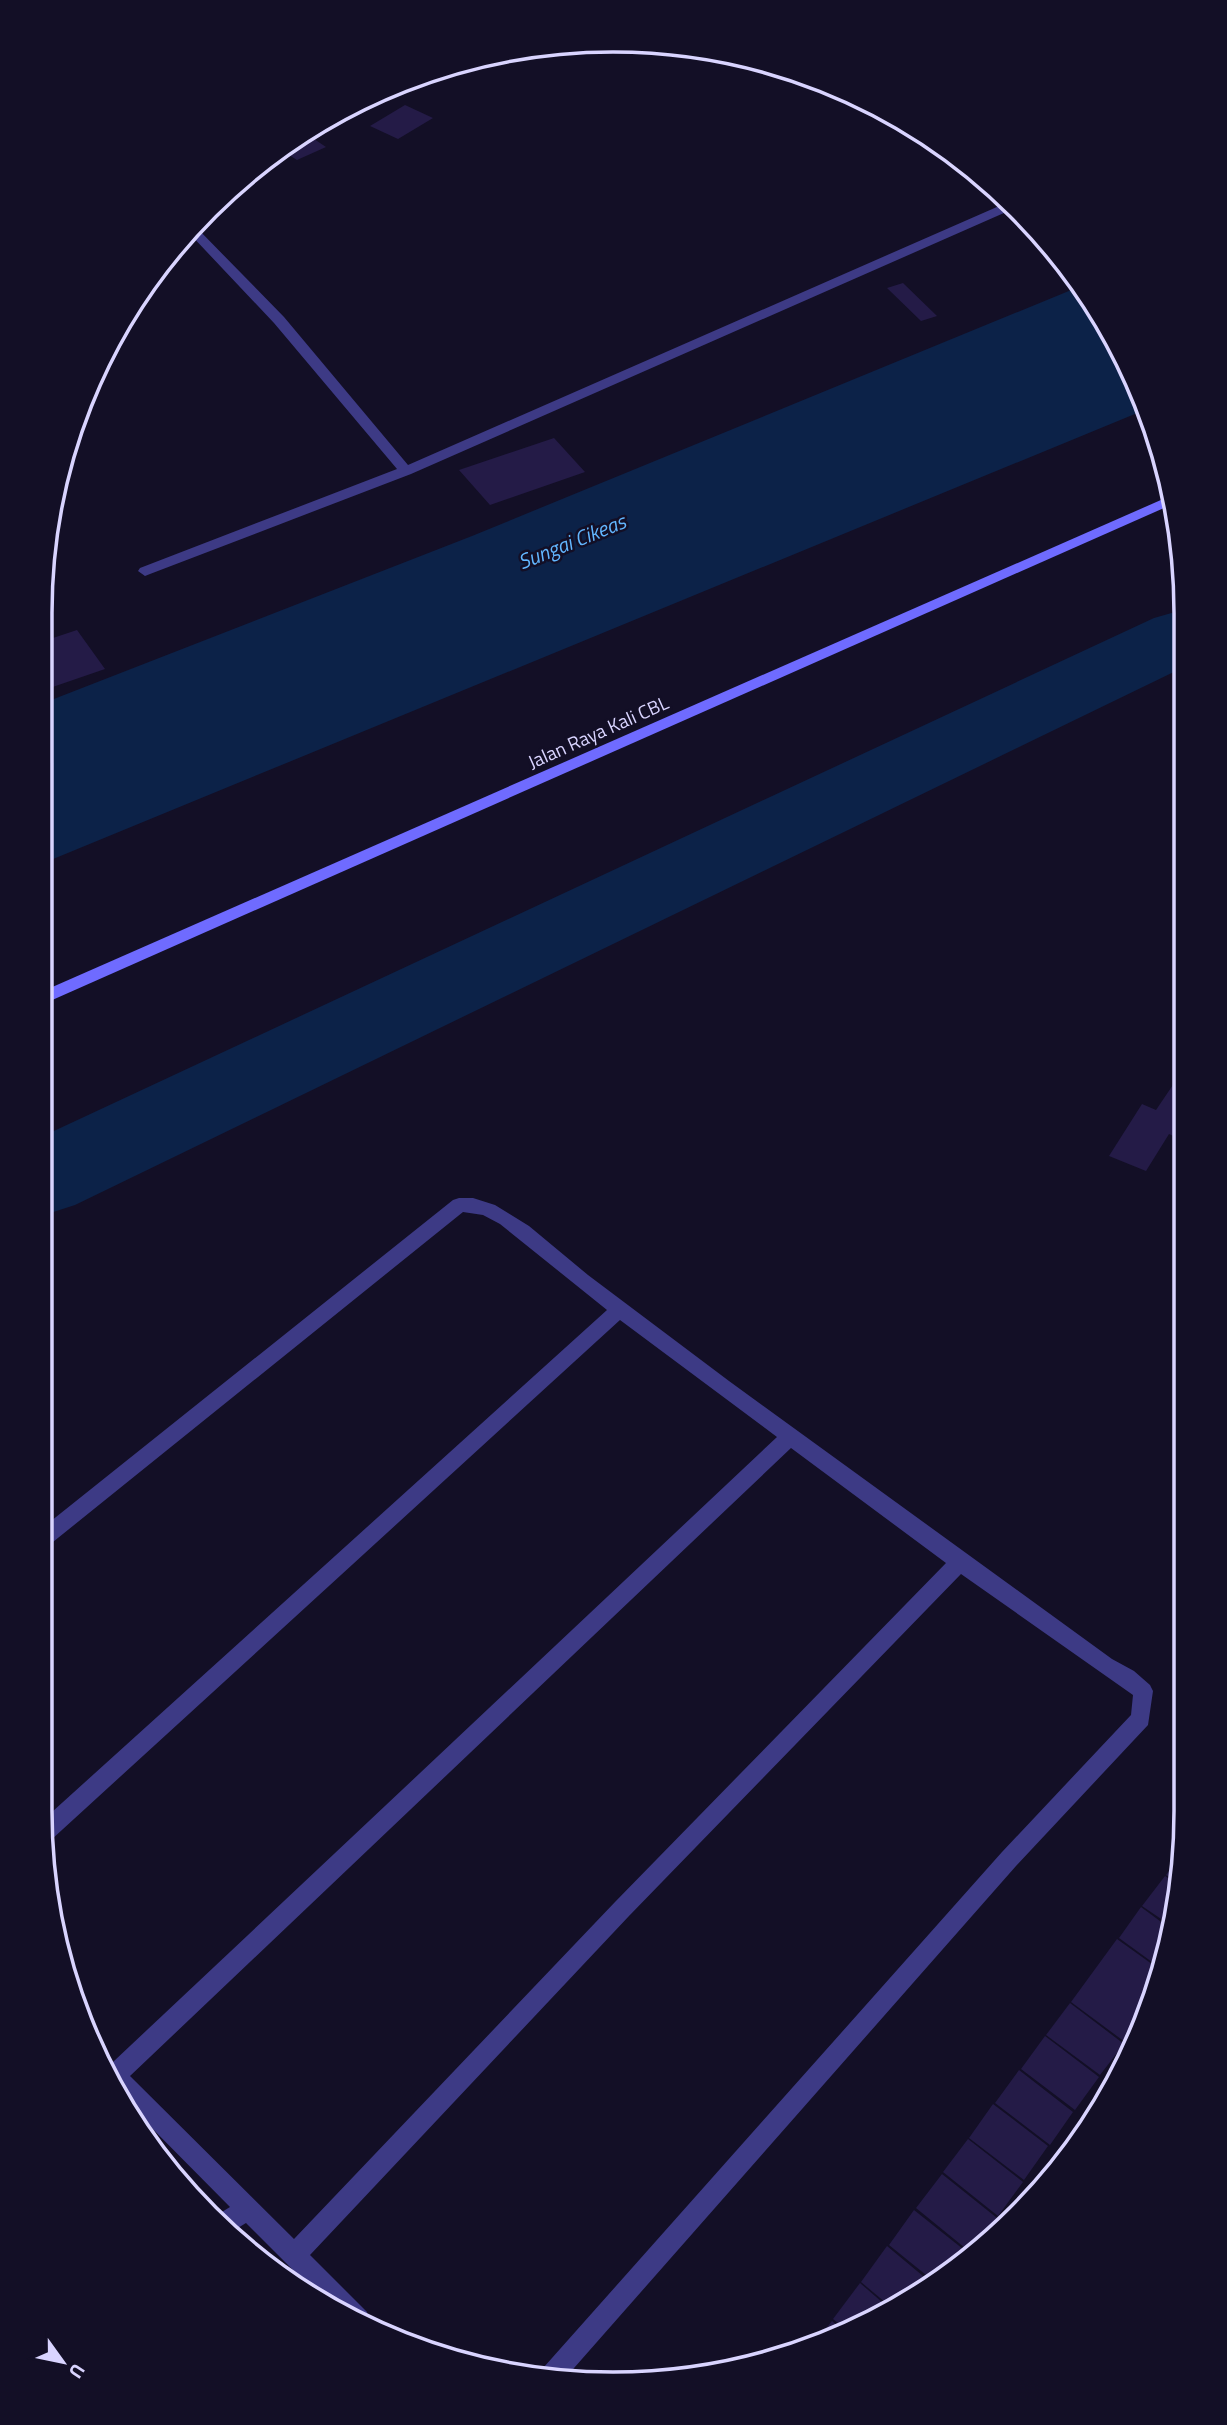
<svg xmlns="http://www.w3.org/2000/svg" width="1227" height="2425" font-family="'Titillium Web',sans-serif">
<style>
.water{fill:#0c2248}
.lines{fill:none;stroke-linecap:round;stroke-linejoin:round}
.river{fill:#0c2248;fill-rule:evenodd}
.building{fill:#241b47}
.minor{fill:#3d3a85;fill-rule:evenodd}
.secondary{fill:#6f6bff;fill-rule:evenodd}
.labels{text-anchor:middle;stroke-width:5;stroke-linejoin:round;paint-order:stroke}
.street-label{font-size:19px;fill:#d9d4ff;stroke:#130f26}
.water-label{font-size:21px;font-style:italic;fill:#62b6ff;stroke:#130f26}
.rim{fill:none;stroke:#d9d4ff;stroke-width:3.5}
</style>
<rect width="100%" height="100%" fill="#130f26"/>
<path class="water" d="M1081 286 1143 394 1147 409 41 864V704L472 536Z"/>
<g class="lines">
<path class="river" d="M1182 610V668L75 1205 41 1216V1137L1154 618Z"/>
</g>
<path class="building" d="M405 105 433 118 398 139 370 126Z
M305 133 326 147 297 160 281 150Z
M270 158 281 164 229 189 235 183Z
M903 283 937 316 921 321 887 288Z
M554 438 585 472 490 505 459 470Z
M77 630 105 669 41 691V642Z
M1183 1070 1184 1141 1169 1134 1146 1171 1109 1156 1142 1104 1156 1110Z
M1185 1849 1180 1884 1166 1875Z
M1165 1876 1179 1886 1173 1927 1142 1906Z
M1141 1907 1172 1930 1163 1970 1119 1938Z
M1117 1939 1163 1972 1148 2011 1125 2042 1071 2002Z
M1070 2003 1124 2044 1100 2075 1046 2035Z
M1045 2036 1099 2077 1075 2110 1021 2069Z
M1019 2070 1073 2112 1050 2145 995 2103Z
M993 2104 1048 2146 1024 2180 969 2138Z
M968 2139 1023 2182 998 2216 943 2172Z
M942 2174 997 2218 970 2252 916 2208Z
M914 2210 968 2253 931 2279 889 2245Z
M887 2246 929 2281 892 2308 861 2282Z
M860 2283 890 2309 867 2326 848 2331 833 2319Z
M832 2321 845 2332 816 2341Z"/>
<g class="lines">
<path class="minor" d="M1006 203 1013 209 411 474 150 574 145 576 138 571 140 568 397 469 274 323 189 233 195 226 284 317 408 465Z
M459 1198H473L495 1205 529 1226 588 1275 729 1381 1112 1659 1134 1671 1150 1685 1153 1691 1148 1725 1016 1866 567 2376 540 2375 544 2367 1002 1852 1131 1715 1133 1695 961 1574 629 1916 310 2255 367 2312 369 2324 333 2310 246 2223 228 2234 212 2218 230 2207 130 2106 107 2064 113 2062 777 1437 620 1320 51 1840 45 1842 42 1821 607 1310 500 1224 483 1215 463 1212 48 1546 41 1548V1529L453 1200ZM791 1448 946 1563 615 1902 294 2239 130 2076Z"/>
<path class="secondary" d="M1170 496 1173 504 41 1005V992Z"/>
</g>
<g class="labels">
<g class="street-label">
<text transform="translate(598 732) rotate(-24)" y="7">Jalan Raya Kali CBL</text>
</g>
<g class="water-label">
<text transform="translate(572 542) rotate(-22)" y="7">Sungai Cikeas</text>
</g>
</g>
<path d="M0 0H1227V2425H0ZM613 52H613A561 561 0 0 1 1174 613V1811A561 561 0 0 1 613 2372H613A561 561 0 0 1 52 1811V613A561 561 0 0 1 613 52Z" fill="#130f26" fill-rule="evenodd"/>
<path class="rim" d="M613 52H613A561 561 0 0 1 1174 613V1811A561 561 0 0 1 613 2372H613A561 561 0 0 1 52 1811V613A561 561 0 0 1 613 52Z"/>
<g transform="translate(63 2362) rotate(123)" stroke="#130f26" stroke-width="5" paint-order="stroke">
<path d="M0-5L12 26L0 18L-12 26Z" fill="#d9d4ff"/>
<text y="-10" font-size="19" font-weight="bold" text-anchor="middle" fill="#d9d4ff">U</text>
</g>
</svg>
